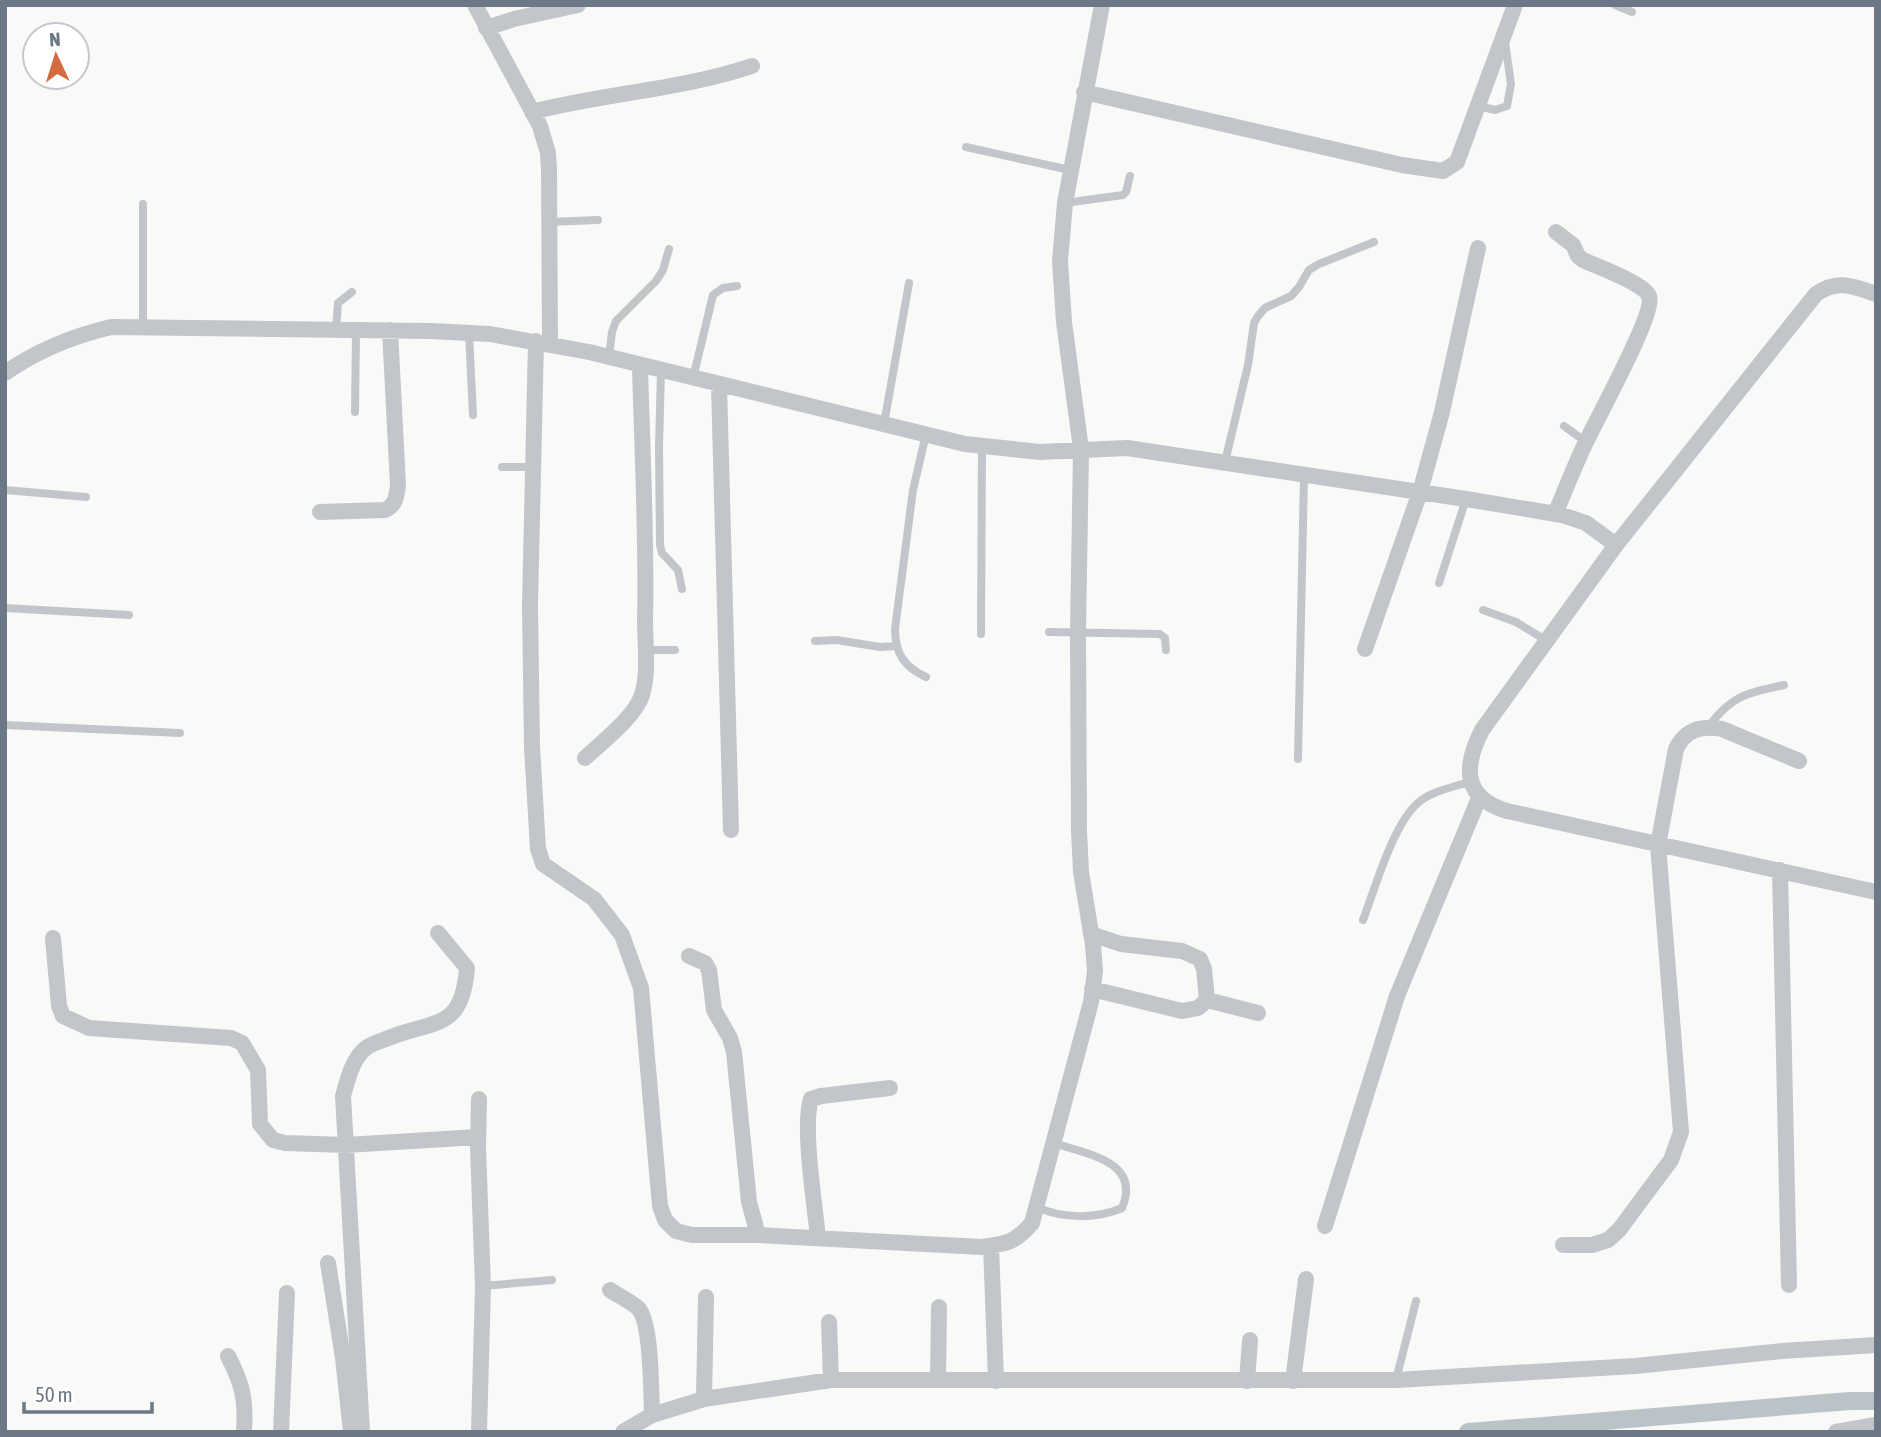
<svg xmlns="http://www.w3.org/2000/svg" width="1881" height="1437" font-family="'Asap Condensed',sans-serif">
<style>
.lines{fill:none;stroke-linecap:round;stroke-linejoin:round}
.canal{stroke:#bac3c8;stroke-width:18}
.lane{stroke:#c2c5c9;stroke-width:8}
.street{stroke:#c2c5c9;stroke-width:16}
</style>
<rect width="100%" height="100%" fill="#f9faf8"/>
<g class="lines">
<path class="canal" d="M1468 1432 1850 1401H1876"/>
<path class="lane" d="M1615 5 1632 12
M1478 106 1495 110 1507 106 1511 84 1505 42
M966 147 1070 170
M1065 203 1123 195 1126 192 1130 176
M143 204V327
M549 222 598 220
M336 329 338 303 352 292
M469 333 473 415
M609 357 612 332 616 321 656 281 663 270 669 249
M661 370 659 447 660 545 662 553 678 570 682 589
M693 378 713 295 723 288 737 286
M355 412 356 330
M884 424 909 283
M1564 426 1586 442
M1225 462 1248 365 1254 323 1258 316 1265 308 1291 296 1299 287 1309 270 1319 264 1374 242
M502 467H534
M5 490 86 497
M1439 583 1466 499
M5 608 129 615
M1483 610 1516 622 1547 641
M1049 632 1160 634 1165 638 1166 650
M981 634 982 445
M815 641 837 640 880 647 897 646
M645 650H675
M926 677C904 667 895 653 895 629L913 490 926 434
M5 725 180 733
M1709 726C1731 696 1748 692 1784 685
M1298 759 1304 476
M1363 920C1375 889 1393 823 1419 802 1432 791 1454 787 1469 782
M1037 1207C1062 1219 1097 1219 1122 1208 1142 1161 1086 1154 1054 1143
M483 1286 552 1280
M1396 1380 1416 1301"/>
<path class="street" d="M475 5 540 126 548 153 549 170 550 344
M486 28 514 19 578 5
M1084 92 1402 165 1443 171 1457 162 1515 5
M532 112C605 93 680 90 752 66
M1876 294C1853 286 1837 279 1816 294L1616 545 1482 730C1463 767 1463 798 1507 811L1876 892
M536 341 530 605 532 747 538 849 543 864 594 899 622 935 641 988 660 1206 665 1220 676 1231 692 1235H758L981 1247C1006 1244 1015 1243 1032 1223L1091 1002 1095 971 1093 945 1081 872 1079 831 1078 632 1081 449 1064 322 1060 261 1065 203 1102 5
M5 373C38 350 73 336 111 327L430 331 490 334 589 352 965 444 1040 452 1127 448 1466 499 1562 515 1586 523 1616 545
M719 385 731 830
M320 512 385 510C396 505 396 497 398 486L390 330
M1555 514C1565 491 1574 467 1585 444 1595 422 1656 313 1649 296 1643 283 1598 267 1583 260L1578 256 1573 245 1556 232
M1365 649 1420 492 1442 412 1478 248
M585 758C602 742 634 718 642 695 649 672 645 644 645 621 647 535 642 450 640 365
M1780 870 1789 1285
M1091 934 1121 944 1182 951 1200 959 1204 969 1207 1000 1258 1013
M53 938 59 1006 63 1016 89 1028 231 1038 242 1043 258 1070 260 1124 273 1140 285 1143 346 1145 478 1137
M689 956 705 963 709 970 714 1010 730 1038 734 1052 749 1202 758 1235
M1092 989 1182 1011 1198 1008 1207 1000
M1325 1226 1397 996 1479 798
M818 1238C815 1205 802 1127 811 1099L821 1096 890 1088
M1563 1245H1592L1608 1240 1619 1230 1671 1160 1681 1132 1658 845 1676 749C1685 730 1701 725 1722 729L1799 761
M991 1246 996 1381
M328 1263 343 1358 351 1432
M610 1290C619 1296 630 1301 638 1308 652 1322 651 1393 652 1415
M829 1322 831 1380
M228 1356C243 1385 246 1400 244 1432
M938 1380 939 1307
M1247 1381 1250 1340
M1293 1381 1306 1279
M704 1399 706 1297
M281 1432 287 1293
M362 1432 343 1096C348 1079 352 1059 366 1048 371 1044 380 1041 386 1039 434 1019 462 1032 467 968L438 933
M479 1432 483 1286 478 1147 479 1099
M623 1432 652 1415 704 1399 831 1380H1396L1635 1366 1782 1351 1876 1345
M1836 1432 1876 1425"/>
</g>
<rect width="1881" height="1437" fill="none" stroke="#6c7885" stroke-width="14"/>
<g transform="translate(56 56) rotate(356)"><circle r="33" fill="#ffffff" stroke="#c4c9ce" stroke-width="2"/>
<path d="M0-5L12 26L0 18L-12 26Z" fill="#d26c40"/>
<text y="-10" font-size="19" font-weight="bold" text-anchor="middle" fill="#6c7885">N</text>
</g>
<path d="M24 1402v10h128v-10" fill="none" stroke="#6c7885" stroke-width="3.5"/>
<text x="35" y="1402" font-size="21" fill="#6c7885" stroke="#ffffff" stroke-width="5" paint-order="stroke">50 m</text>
</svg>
